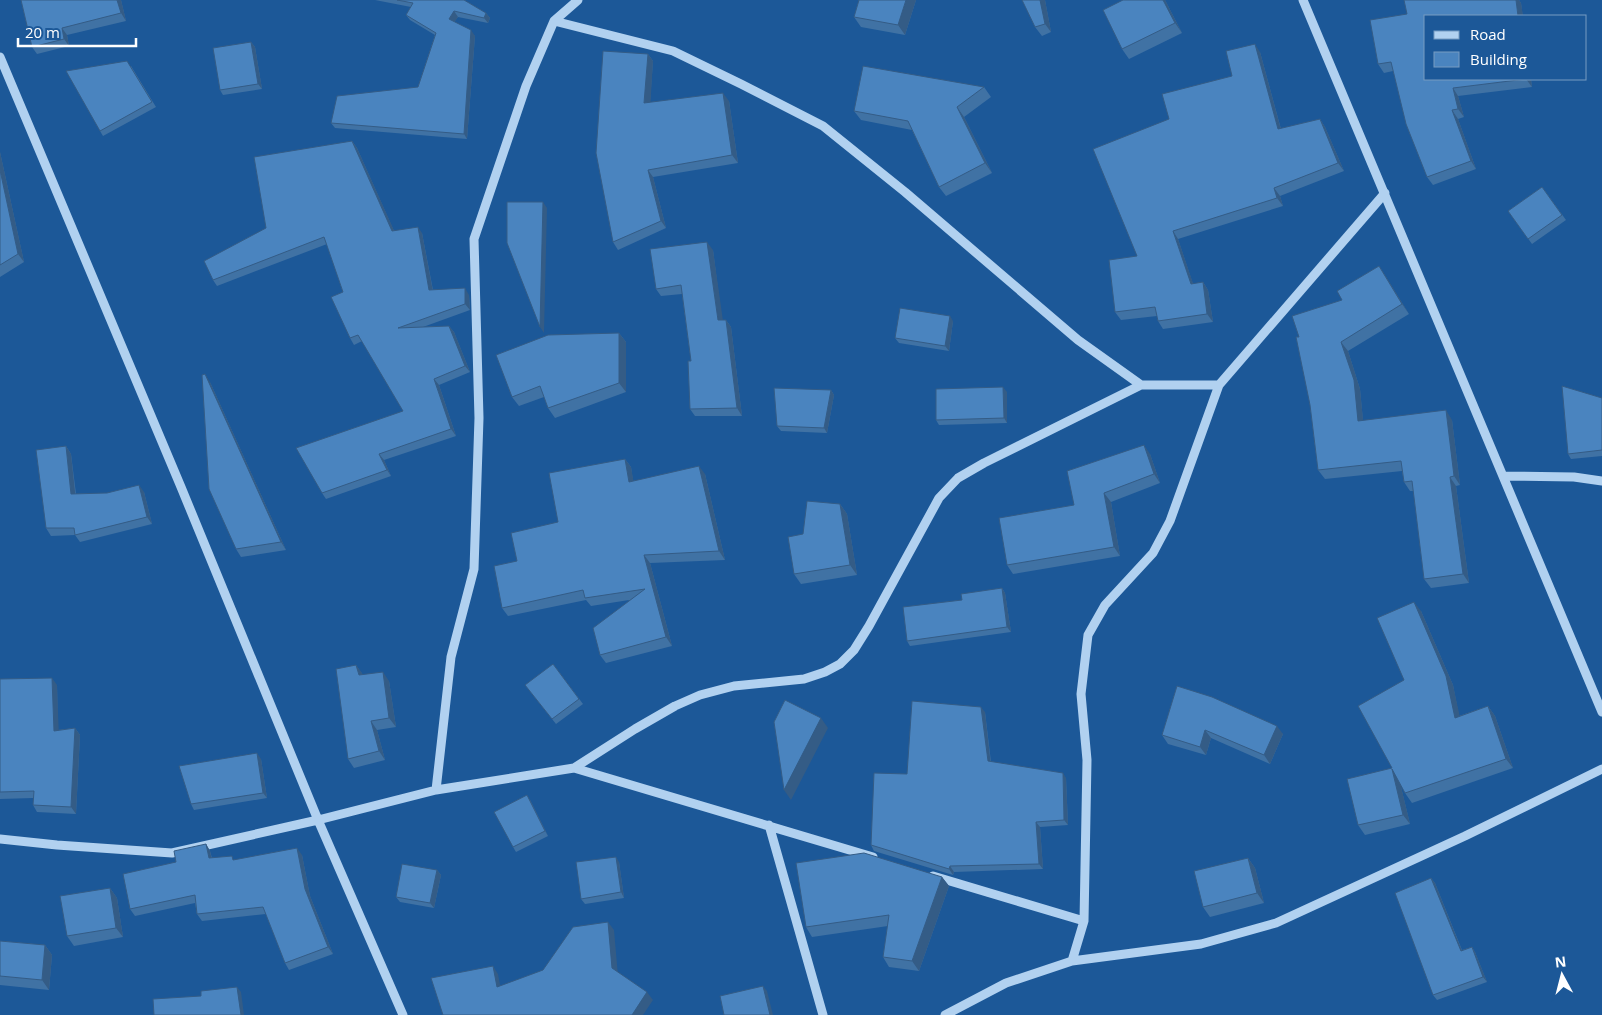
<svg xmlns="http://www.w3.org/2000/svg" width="1602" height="1015" font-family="'Open Sans',sans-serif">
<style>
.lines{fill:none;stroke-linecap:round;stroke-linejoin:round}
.minor{stroke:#b1d1f0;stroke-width:9}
.wall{fill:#4072a4}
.shaded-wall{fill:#345c86}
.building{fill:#4a84bf;stroke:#345c86}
</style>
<rect width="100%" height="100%" fill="#1c5898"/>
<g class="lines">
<path class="minor" d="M1303 0 1602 712
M554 21 673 51 741 84 823 126 905 192 1078 340 1141 385
M0 57 181 487 318 820 403 1015
M1503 476 1574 477 1602 481
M574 768 635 729 675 706 700 695 734 686 804 679 825 672 840 664 854 650 869 626 939 498 958 478 984 463 1141 385H1219
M436 790 451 657 474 569 479 418 474 239 526 86 554 21 578 0
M769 825 823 1015
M0 839 57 845 172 853 318 820 436 790 574 768 873 857
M933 876 1084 921
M1072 961 1084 921 1087 760 1081 694 1088 635 1105 605 1153 553 1170 521 1219 385 1385 193
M945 1015 1006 983 1072 961 1201 944 1276 923 1465 836 1602 769"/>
</g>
<path class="wall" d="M21 0H121L126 21 67 35 69 46 37 54 32 47Z
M375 0H464L486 13 490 18 488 23 458 17 454 22 475 36 467 139 335 128 331 123 418 87 435 35 410 20 406 15 411 7Z
M859 0H916L905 35 861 27 854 17Z
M1045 0 1051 32 1042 36 1035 27Z
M1165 0 1182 33 1129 59 1122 49Z
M1516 0H1519L1521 3 1532 87 1458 96 1464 117 1458 119 1476 169 1433 185 1427 177 1393 71 1384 73 1378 64 1407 14Z
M251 42 255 47 262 89 223 95 220 90Z
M1260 52 1281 129 1320 119 1325 127 1344 171 1280 196 1283 206 1178 239 1193 284 1203 282 1208 290 1213 322 1163 329 1158 321 1157 316 1121 320 1115 312 1137 256 1169 119 1232 76Z
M648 54 653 61 650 102 729 101 738 163 653 177 666 228 618 250 613 242Z
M131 66 156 107 103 136 100 131Z
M984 87 991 97 964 117 992 173 946 196 939 187 912 130 861 120 854 111Z
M352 141 357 148 394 231 422 233 433 290 469 295 470 310 423 327 449 326 454 332 470 372 439 385 456 436 384 460 391 476 326 499 322 493 403 411 362 341 354 345 350 338 343 292 327 244 217 286 213 280 266 228Z
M0 152 24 262 0 277Z
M1542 187 1566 220 1532 244 1508 211Z
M713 250 722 320H726L731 327 742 416H695L690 409 691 361 682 294 661 296 656 289Z
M1379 266 1409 314 1348 351 1360 389 1363 421 1452 420 1460 485 1456 486 1469 583 1431 588 1424 579 1414 491H1410L1404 482 1402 471 1325 479 1318 470 1310 405 1342 300Z
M953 321 949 351 899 343 895 338Z
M619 333 626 342V392L555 418 548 408 544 397 519 406 512 397Z
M210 382 286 550 241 557 236 549Z
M831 390 834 395 827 433 781 431 777 426Z
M1007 392V423L939 425 936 420Z
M1602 398V456L1571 459 1568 454Z
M66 446 71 454 76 494 144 492 152 524 80 542 75 535 51 536 46 528Z
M1150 454 1160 483 1111 502 1120 556 1013 574 1007 565 1074 505Z
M625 459 631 467 633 481 705 474 725 560 650 563 672 646 606 663 600 655 629 600 591 606 586 600 508 616 502 608 517 561Z
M840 504 847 514 857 575 801 584 794 574 803 534Z
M1002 588 1005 593 1011 632 910 646 907 641 962 600Z
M1421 611 1453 685 1459 716 1488 706 1495 716 1513 768 1412 803 1405 793 1400 783 1410 824 1365 835 1358 825 1392 768 1404 680Z
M553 664 583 704 556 724 529 690Z
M356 665 363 675 389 681 396 727 377 730 385 760 354 768 348 759Z
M0 679 57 685 58 730 75 728 80 735 76 814 37 812 33 805V798L0 799Z
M1177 686 1283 734 1270 764 1211 738 1206 755 1168 744 1162 735Z
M985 712 991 762 1066 778 1068 825 1040 827 1043 869 954 872 953 875 874 851 871 845 907 774Z
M261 759 267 798 194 810 191 804Z
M530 800 548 836 516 852 513 847Z
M206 844 210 851 212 858 235 860 302 855 310 896 333 954 289 970 285 963 266 914 202 921 197 914 195 903 135 916 130 909 176 862Z
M1248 858 1255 868 1264 903 1210 917 1203 907Z
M619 862 624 898 585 904 581 899Z
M437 870 441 875 434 908 400 902 396 897Z
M942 877 949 886 919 971 889 967 883 957 888 926 812 937 806 927Z
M1431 878 1435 883 1462 950 1472 947 1475 952 1487 982 1437 1000 1433 995Z
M110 888 117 898 123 937 74 946 67 936Z
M0 941 45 945 52 955 49 990 0 985Z"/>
<path class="shaded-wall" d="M117 0H121L126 21 121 13Z
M906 0H916L905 35 898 25Z
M1040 0H1045L1051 32 1045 24Z
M1163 0H1165L1182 33 1175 23Z
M1516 0H1519L1521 3 1523 16H1518Z
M454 11 458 17 453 24 449 19Z
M486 13 490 18 488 23 484 18Z
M62 28 67 35 69 46 64 39Z
M471 30 475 36 467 139 464 134Z
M251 42 255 47 262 89 258 84Z
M1255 44 1260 52 1283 137 1278 129Z
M648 54 653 61 650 111 644 103Z
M1526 79H1531L1532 87Z
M1453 88 1458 96 1464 117 1458 109Z
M723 93 729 101 738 163 732 155Z
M957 107 964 117 992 173 985 163Z
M1452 110 1458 119 1476 169 1471 161Z
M1320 119 1325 127 1344 171 1338 163Z
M352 141 357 148 397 237 392 231Z
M0 152 24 262 18 254 0 170Z
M648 170 653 177 666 228 661 221Z
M1274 188 1280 196 1283 206 1277 198Z
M543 202 547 208 544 333 540 327Z
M418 227 422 233 434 297 429 290Z
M1173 231 1178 239 1196 292 1191 284Z
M707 242 713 250 724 328 718 320Z
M1379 266 1385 275 1409 314 1402 304Z
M1203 282 1208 290 1213 322 1207 314Z
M465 288 469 295 470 310 465 304Z
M950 316 953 321 949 351 945 346Z
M726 320 731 327 742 416 737 408Z
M449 326 454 332 470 372 465 366Z
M619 333 626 342V392L619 383Z
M1341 342 1348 351 1360 389 1364 430 1358 421Z
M205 374 210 382 286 550 281 542Z
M434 379 439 385 456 436 451 429Z
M1003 387 1007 392V423L1004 418Z
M831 390 834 395 827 433 824 428Z
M1446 410 1452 420 1460 485 1454 476Z
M1144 445 1150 454 1160 483 1154 474Z
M66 446 71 454 76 501 71 494Z
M379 454 384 460 391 476 387 470Z
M625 459 631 467 635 490 629 482Z
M699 466 705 474 725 560 719 551Z
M1450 477 1456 486 1469 583 1463 574Z
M139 485 144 492 152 524 147 517Z
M1104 493 1111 502 1120 556 1114 547Z
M840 504 847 514 857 575 850 565Z
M644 555 650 563 672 646 666 637Z
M1002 588 1005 593 1011 632 1007 627Z
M1414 602 1421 611 1453 685 1462 727 1455 718Z
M356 665 362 673 365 684 359 675Z
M383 672 389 681 396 727 389 718Z
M52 678 57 685 59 738 54 731Z
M1488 706 1495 716 1513 768 1506 759Z
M981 707 985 712 991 766 988 761Z
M821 718 828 728 791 800 784 790Z
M371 721 377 730 385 760 379 751Z
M1277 726 1283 734 1270 764 1264 755Z
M75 728 80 735 76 814 71 807Z
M1205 730 1211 738 1206 755 1200 747Z
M257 753 261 759 267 798 263 793Z
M1392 769 1399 778 1410 824 1403 815Z
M1063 773 1066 778 1068 825 1064 820Z
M527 795 530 800 548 836 545 831Z
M1036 822 1040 827 1043 869 1039 864Z
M206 844 210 851 213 865 209 858Z
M297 848 302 855 310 896 333 954 328 947 305 889Z
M616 857 619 862 624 898 621 892Z
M1248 858 1255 868 1264 903 1257 893Z
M950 866 954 872 953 875 949 869Z
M437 870 441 875 434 908 430 903Z
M942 877 949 886 919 971 912 961Z
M1431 878 1435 883 1464 956 1461 951Z
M110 888 117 898 123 937 116 928Z
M608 922 614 930 618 976 612 968Z
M45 945 52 955 49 990 42 980Z
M1472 947 1475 952 1487 982 1483 977Z
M493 966 498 974 502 995 497 987Z
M763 986 767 991 773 1015H770Z
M237 987 241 992 244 1015H241Z
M647 992 653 1000 643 1015H632Z"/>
<path class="building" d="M21 0H117L121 13 62 28 64 39 32 47Z
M397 0H464L486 13 484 18 454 11 449 19 471 30 464 134 331 123 337 96 418 87 436 33 406 15 413 3Z
M859 0H906L898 25 854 17Z
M1022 0H1040L1045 24 1035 27Z
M1123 0H1163L1175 23 1122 49 1103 10Z
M1404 0H1516L1518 16H1426V79H1526L1453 88 1458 109 1452 110 1471 161 1427 177 1406 124 1391 62 1378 64 1370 20 1407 14Z
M251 42 258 84 220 90 213 48Z
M1255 44 1278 129 1320 119 1338 163 1274 188 1277 198 1173 231 1191 284 1203 282 1207 314 1158 321 1155 307 1115 312 1109 260 1137 256 1093 149 1169 119 1162 94 1232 76 1226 51Z
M603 51 648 54 644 103 723 93 732 155 648 170 661 221 613 242 596 153Z
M127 61 152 102 100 131 66 71Z
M863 66 984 87 957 107 985 163 939 187 908 121 854 111Z
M352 141 392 231 418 227 429 290 465 288V304L398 328 449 326 465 366 434 379 451 429 379 454 387 470 322 493 296 448 403 411 358 335 350 338 331 297 343 292 324 237 213 280 204 261 266 228 254 157Z
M0 170 18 254 0 265Z
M1542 187 1562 215 1528 239 1508 211Z
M507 202H543L540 327 507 243Z
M707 242 718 320H726L737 408 690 409 688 361H691L681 285 656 289 650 249Z
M1379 266 1402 304 1341 342 1354 380 1358 421 1446 410 1454 476 1450 477 1463 574 1424 579 1412 481 1404 482 1401 461 1318 470 1310 405 1296 337H1299L1292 316 1342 300 1337 291Z
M900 308 950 316 945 346 895 338Z
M619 333V383L548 408 540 386 512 397 496 355 548 335Z
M205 374 281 542 236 549 209 489 202 375Z
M1562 386 1602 398V450L1568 454Z
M1003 387 1004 418 936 420V389Z
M774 388 831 390 824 428 777 426Z
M1144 445 1154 474 1104 493 1114 547 1007 565 999 518 1074 505 1067 471Z
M66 446 71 494 107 493 139 485 147 517 75 535 74 528H46L36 450Z
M625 459 629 482 699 466 719 551 644 555 666 637 600 655 593 628 645 589 585 598 583 590 502 608 494 566 517 561 511 533 558 522 549 473Z
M807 501 840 504 850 565 794 574 788 537 803 534Z
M1002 588 1007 627 907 641 903 607 962 600 961 594Z
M1414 602 1446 676 1455 718 1488 706 1506 759 1405 793 1392 769 1403 815 1358 825 1347 779 1392 768 1358 706 1404 680 1377 618Z
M553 664 579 699 552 719 525 685Z
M356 665 359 675 383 672 389 718 371 721 379 751 348 759 336 669Z
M52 678 54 731 75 728 71 807 33 805 34 791 0 792V679Z
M1177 686 1212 697 1277 726 1264 755 1205 730 1200 747 1162 735Z
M785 700 821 718 784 790 774 722Z
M912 701 981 707 988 761 1063 773 1064 820 1036 822 1039 864 950 866 949 869 871 845 874 773 907 774Z
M257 753 263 793 191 804 179 766Z
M527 795 545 831 513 847 494 812Z
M206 844 209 858 232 856 233 860 297 848 305 889 328 947 285 963 263 907 197 914 195 895 130 909 123 874 176 862 174 851Z
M864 853 942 877 912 961 883 957 889 915 806 927 796 863Z
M616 857 621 892 581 899 576 862Z
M1248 858 1257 893 1203 907 1194 871Z
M402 864 437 870 430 903 396 897Z
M1431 878 1461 951 1472 947 1483 977 1433 995 1395 893Z
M110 888 116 928 67 936 60 896Z
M608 922 612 968 647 992 632 1015H443L431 978 493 966 497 987 543 970 573 927Z
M0 941 45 945 42 980 0 976Z
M763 986 770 1015H724L720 996Z
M237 987 241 1015H154L153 999 201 996V991Z"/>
<rect x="1424" y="15" width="162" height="65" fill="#1c5898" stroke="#779bc1"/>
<rect x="1434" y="31" width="25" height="8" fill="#b1d1f0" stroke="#779bc1"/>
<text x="1470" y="40" font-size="15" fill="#ffffff">Road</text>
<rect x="1434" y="52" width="25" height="15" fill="#4a84bf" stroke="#779bc1"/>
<text x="1470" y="65" font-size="15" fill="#ffffff">Building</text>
<g transform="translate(1562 975) rotate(353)" stroke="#1c5898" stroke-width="4" paint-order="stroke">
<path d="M0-4L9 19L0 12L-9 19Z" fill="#ffffff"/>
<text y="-8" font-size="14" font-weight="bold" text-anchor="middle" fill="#ffffff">N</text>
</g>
<path d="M18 38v8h118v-8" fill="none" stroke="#ffffff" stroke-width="2.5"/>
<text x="25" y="38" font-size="15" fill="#ffffff" stroke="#1c5898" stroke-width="4" paint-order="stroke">20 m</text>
</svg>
